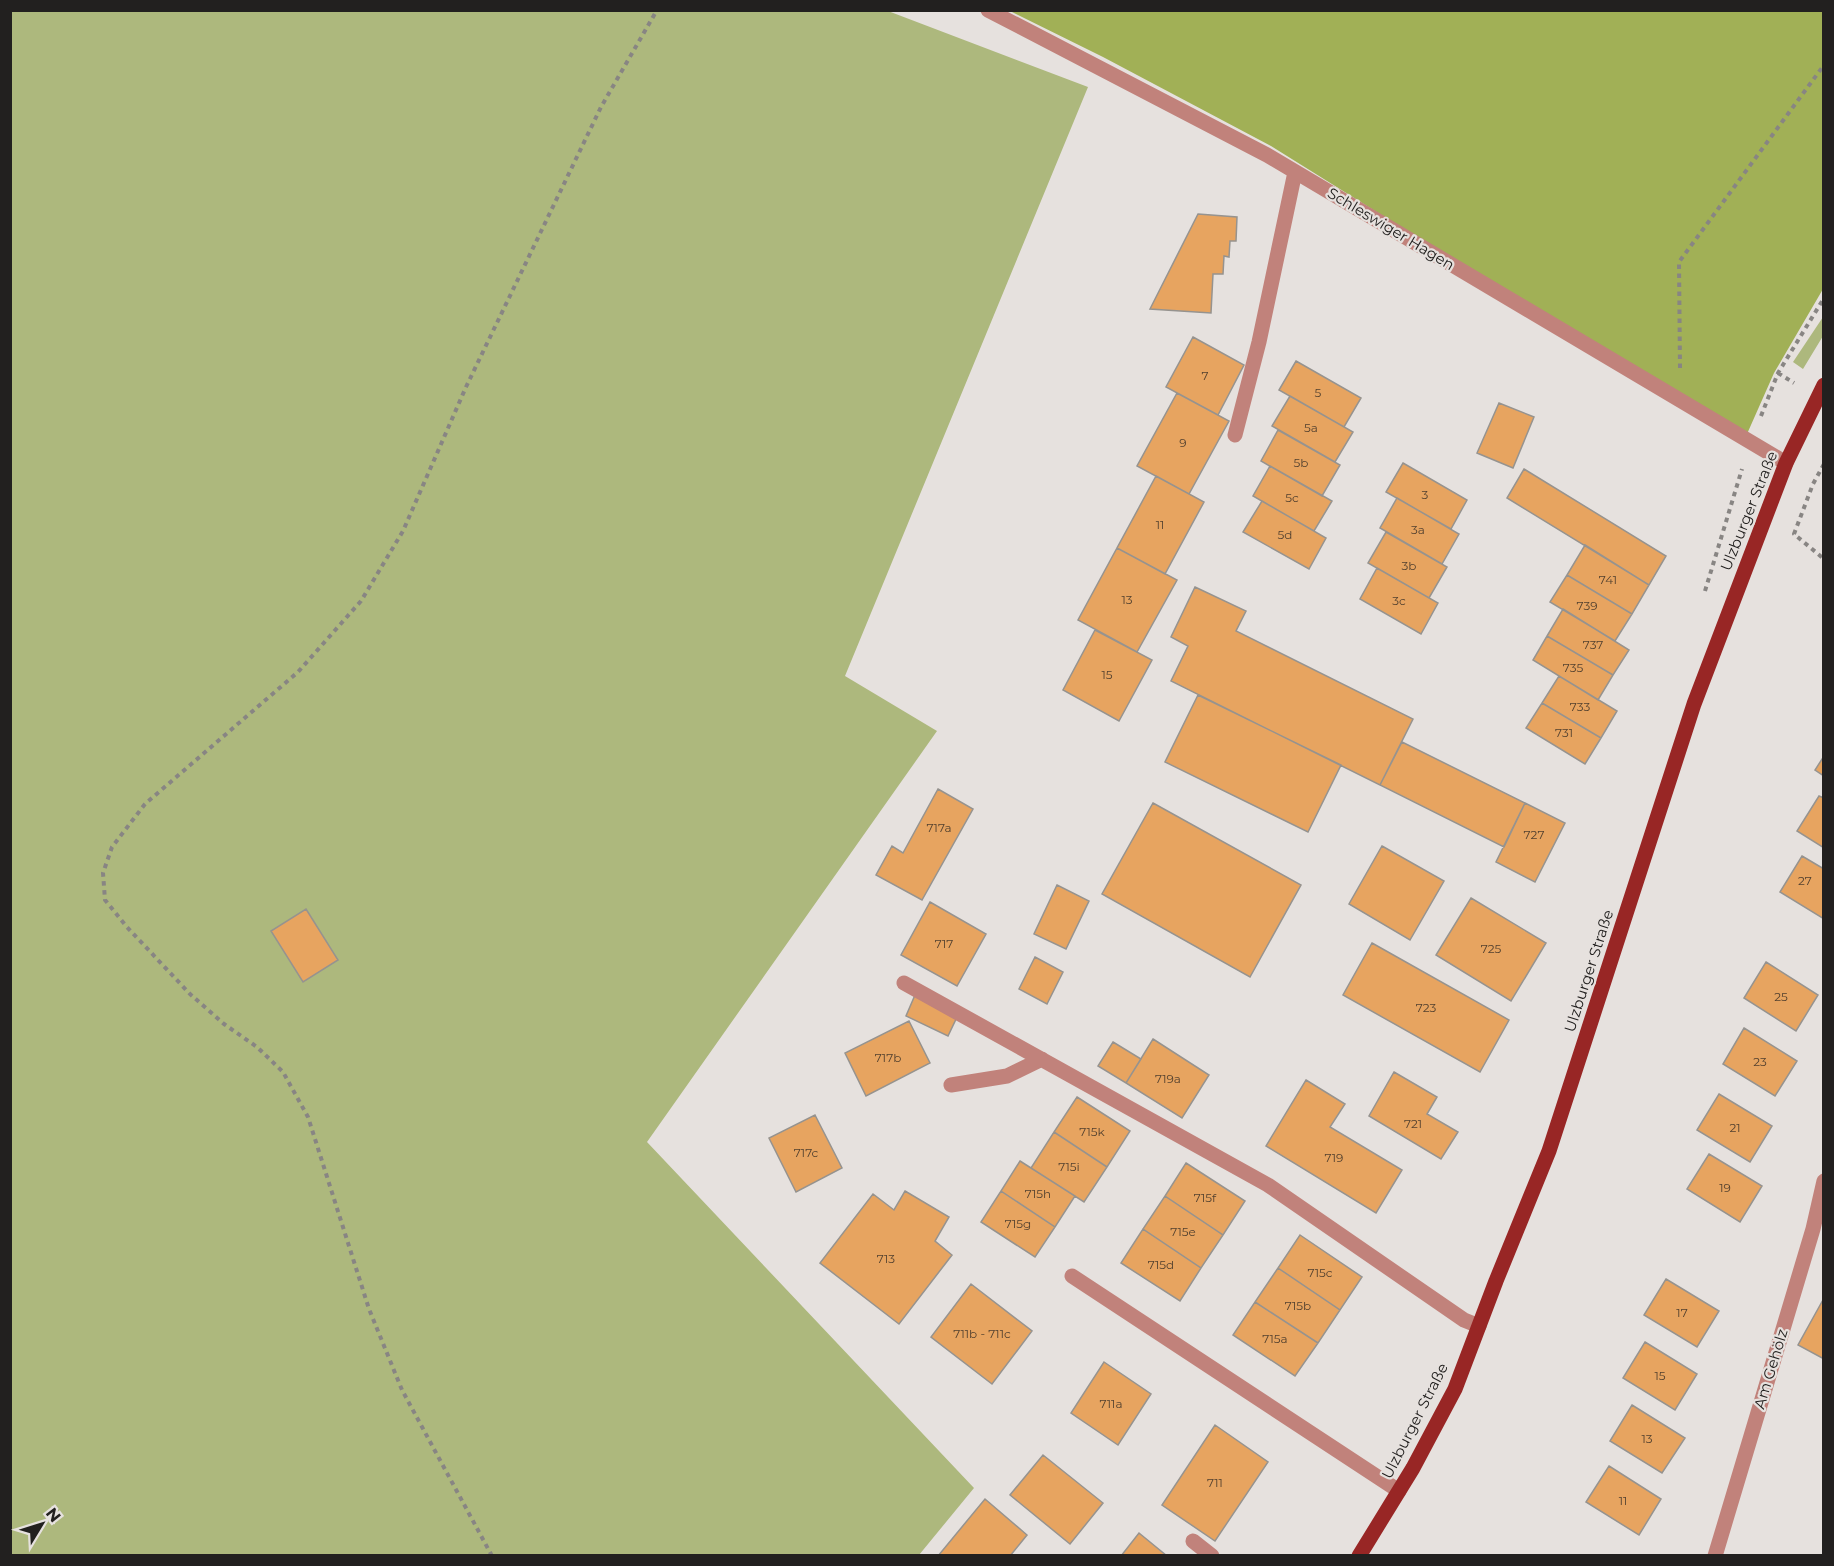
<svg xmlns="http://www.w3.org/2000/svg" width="1834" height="1566" font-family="Montserrat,sans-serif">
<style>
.green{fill:#adb87d}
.forest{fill:#a1b056}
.building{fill:#e7a460;stroke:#96938f;stroke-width:1.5}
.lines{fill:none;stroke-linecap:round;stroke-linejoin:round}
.path{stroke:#888583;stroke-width:4;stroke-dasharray:4.5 4.5;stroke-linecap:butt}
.minor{stroke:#c1827b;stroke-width:15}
.major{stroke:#982625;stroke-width:15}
.labels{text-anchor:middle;stroke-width:4.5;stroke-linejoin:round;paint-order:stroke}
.number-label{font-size:12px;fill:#53412f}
.street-label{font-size:15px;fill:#22201f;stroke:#e6e1de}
</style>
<rect width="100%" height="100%" fill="#e6e1de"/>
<path class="green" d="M11 11H888L1088 87 845 676 937 731 647 1142 974 1488 919 1555 11 1556Z
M1823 317V336L1803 369 1793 362Z"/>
<path class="forest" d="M1010 11H1823V289L1774 373 1747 434 1681 402 1271 146 1103 57Z"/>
<path class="building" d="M1198 214 1237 217 1236 241H1230L1229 257 1224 256 1223 274H1213L1211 313 1150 309Z
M1193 337 1244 365 1218 415 1166 387Z
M1296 361 1361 398 1344 427 1279 390Z
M1177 393 1229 421 1189 494 1137 466Z
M1290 396 1353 432 1335 462 1272 426Z
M1499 403 1534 417 1513 468 1477 453Z
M1278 430 1340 465 1322 496 1261 461Z
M1403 463 1467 500 1451 529 1386 492Z
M1270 466 1332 501 1314 531 1253 496Z
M1524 469 1666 556 1649 585 1507 498Z
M1156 476 1204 502 1165 574 1117 548Z
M1397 498 1459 534 1442 564 1380 528Z
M1262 501 1326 538 1309 569 1243 532Z
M1386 532 1447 567 1429 598 1368 563Z
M1585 545 1649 585 1632 614 1567 575Z
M1117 548 1177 580 1137 652 1078 620Z
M1377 568 1438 603 1421 634 1360 599Z
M1567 575 1632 614 1615 641 1550 602Z
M1195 587 1246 611 1236 631 1413 719 1380 785 1171 681 1188 646 1171 637Z
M1563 609 1629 650 1613 675 1547 636Z
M1095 630 1152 660 1119 721 1063 690Z
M1547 636 1613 675 1598 700 1533 660Z
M1559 676 1617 711 1601 738 1542 703Z
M1198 695 1341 765 1308 832 1165 762Z
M1542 703 1601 738 1585 764 1526 728Z
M1402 742 1525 803 1504 847 1380 785Z
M1824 756V776L1815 770Z
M938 789 973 809 922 900 876 875 892 846 903 853Z
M1819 796 1824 798V848L1797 831Z
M1153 803 1301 885 1250 977 1102 894Z
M1525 803 1565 823 1535 882 1496 862Z
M1382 846 1444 881 1410 940 1349 904Z
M1802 856 1824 869V919L1780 892Z
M1057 885 1089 901 1066 949 1034 934Z
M1471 898 1546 943 1511 1001 1436 955Z
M930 902 986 934 957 986 901 955Z
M306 909 338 960 303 982 271 931Z
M1372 943 1509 1020 1480 1072 1343 995Z
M1035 957 1063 972 1047 1004 1019 989Z
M1766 962 1818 995 1796 1031 1744 998Z
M915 995 958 1015 948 1036 906 1016Z
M909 1021 930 1063 866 1096 845 1053Z
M1744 1028 1797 1061 1775 1096 1723 1064Z
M1153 1039 1209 1075 1182 1118 1126 1083Z
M1113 1042 1141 1059 1126 1083 1098 1066Z
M1394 1072 1437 1097 1427 1114 1458 1132 1441 1159 1369 1116Z
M1306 1080 1345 1104 1330 1127 1402 1170 1376 1213 1266 1146Z
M1719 1094 1772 1126 1750 1162 1697 1130Z
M1077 1097 1130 1131 1107 1167 1054 1132Z
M815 1115 842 1168 796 1192 769 1138Z
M1054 1132 1107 1167 1084 1202 1031 1168Z
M1709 1154 1762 1186 1740 1222 1687 1189Z
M1020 1161 1075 1196 1055 1227 1001 1191Z
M1186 1163 1245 1201 1223 1235 1165 1196Z
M905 1191 949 1217 935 1241 952 1255 899 1324 820 1263 873 1194 894 1210Z
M1001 1191 1055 1227 1035 1257 981 1222Z
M1165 1196 1223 1235 1201 1268 1143 1229Z
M1143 1229 1201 1268 1180 1301 1121 1263Z
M1300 1235 1362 1277 1340 1310 1278 1268Z
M1278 1268 1340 1310 1318 1343 1255 1302Z
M1666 1279 1719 1311 1697 1347 1644 1315Z
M971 1284 1032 1331 992 1384 931 1337Z
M1824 1298V1359L1798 1345Z
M1255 1302 1318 1343 1295 1376 1233 1335Z
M1645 1342 1697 1374 1675 1410 1623 1378Z
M1104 1362 1151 1394 1118 1445 1071 1413Z
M1632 1405 1685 1438 1662 1473 1610 1441Z
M1215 1425 1268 1462 1215 1541 1162 1505Z
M1043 1455 1103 1503 1070 1544 1010 1495Z
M1609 1466 1661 1499 1639 1535 1586 1502Z
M985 1499 1027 1535 1010 1556H938Z
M1139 1533 1167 1556H1121Z"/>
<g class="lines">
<path class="path" d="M1680 368 1679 262 1824 65
M1778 373 1794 383
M1761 416 1778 373 1824 298
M1824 464 1813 484 1794 534 1824 559
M1705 591 1742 469
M492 1556 402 1390 369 1309 308 1117 283 1072 257 1047 224 1024 190 994 126 926 105 900 103 873 112 847 145 804 298 672 361 601 403 531 466 387 601 107 657 10"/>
<path class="minor" d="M988 10 1267 155 1786 463
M1235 435 1259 342 1295 172
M904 983 1268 1185 1464 1320 1479 1326
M951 1085 1007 1076 1042 1059
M1072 1276 1399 1491
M1193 1541 1212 1556
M1715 1556 1813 1229 1824 1181"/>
<path class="major" d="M1359 1556 1413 1468 1455 1389 1496 1281 1549 1151 1694 704 1786 463 1824 385"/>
</g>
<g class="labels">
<g class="number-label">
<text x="1205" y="380">7</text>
<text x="1318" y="397">5</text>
<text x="1311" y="432">5a</text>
<text x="1183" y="447">9</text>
<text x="1301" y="467">5b</text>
<text x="1425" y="499">3</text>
<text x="1292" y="502">5c</text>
<text x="1160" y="529">11</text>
<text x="1418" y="534">3a</text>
<text x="1285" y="539">5d</text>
<text x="1409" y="570">3b</text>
<text x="1608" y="584">741</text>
<text x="1127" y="604">13</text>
<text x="1399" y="605">3c</text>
<text x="1587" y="610">739</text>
<text x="1593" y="649">737</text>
<text x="1573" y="672">735</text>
<text x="1107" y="679">15</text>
<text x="1580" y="711">733</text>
<text x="1564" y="737">731</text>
<text x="939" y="832">717a</text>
<text x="1534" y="839">727</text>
<text x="1805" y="885">27</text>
<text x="944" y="948">717</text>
<text x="1491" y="953">725</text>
<text x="1781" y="1001">25</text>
<text x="1426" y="1012">723</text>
<text x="888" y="1062">717b</text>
<text x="1760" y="1066">23</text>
<text x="1168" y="1083">719a</text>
<text x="1413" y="1128">721</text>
<text x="1735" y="1132">21</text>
<text x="1092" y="1136">715k</text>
<text x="806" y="1157">717c</text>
<text x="1334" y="1162">719</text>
<text x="1069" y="1171">715i</text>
<text x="1725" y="1192">19</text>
<text x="1038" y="1198">715h</text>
<text x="1205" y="1202">715f</text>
<text x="1018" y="1228">715g</text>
<text x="1183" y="1236">715e</text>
<text x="886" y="1263">713</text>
<text x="1161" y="1269">715d</text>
<text x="1320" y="1277">715c</text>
<text x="1298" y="1310">715b</text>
<text x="1682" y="1317">17</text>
<text x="982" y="1338">711b - 711c</text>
<text x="1275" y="1343">715a</text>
<text x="1660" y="1380">15</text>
<text x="1111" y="1408">711a</text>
<text x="1647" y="1443">13</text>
<text x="1215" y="1487">711</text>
<text x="1623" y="1505">11</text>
</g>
<g class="street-label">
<text transform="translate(1391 229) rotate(31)" y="5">Schleswiger Hagen</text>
<text transform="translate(1749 511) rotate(-68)" y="5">Ulzburger Straße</text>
<text transform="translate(1589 971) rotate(-72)" y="5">Ulzburger Straße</text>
<text transform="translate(1771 1369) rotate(-73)" y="5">Am Gehölz</text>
<text transform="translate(1415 1421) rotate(-63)" y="5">Ulzburger Straße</text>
</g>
</g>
<rect width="1834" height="1566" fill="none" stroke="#22201f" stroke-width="24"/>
<g transform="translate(42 1524) rotate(52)" stroke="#e6e1de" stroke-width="4.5" paint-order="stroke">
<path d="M0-4.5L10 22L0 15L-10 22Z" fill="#22201f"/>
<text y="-9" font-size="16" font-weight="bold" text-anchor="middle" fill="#22201f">N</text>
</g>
</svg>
